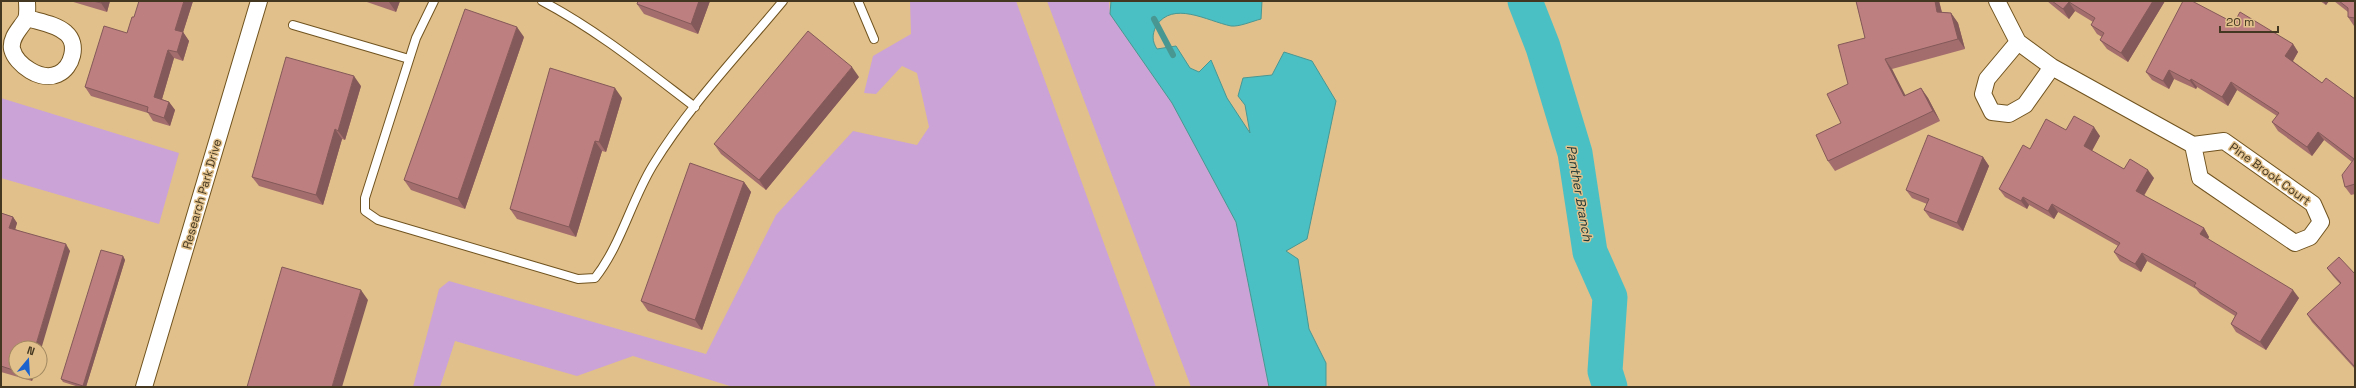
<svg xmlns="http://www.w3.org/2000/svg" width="2356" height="388" font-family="'Space Grotesk',sans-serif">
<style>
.green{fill:#cba3d6}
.water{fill:#4bc0c4;stroke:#499793}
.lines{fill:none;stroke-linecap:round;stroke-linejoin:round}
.stream{stroke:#499793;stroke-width:6}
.river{stroke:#4bc0c4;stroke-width:35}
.lane-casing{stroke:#70531f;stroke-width:10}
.street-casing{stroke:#70531f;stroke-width:18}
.lane{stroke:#fff;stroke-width:8}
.street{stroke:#fff;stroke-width:16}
.wall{fill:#a36d6d}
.shaded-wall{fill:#845959}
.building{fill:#bd7f7f;stroke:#845959}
.labels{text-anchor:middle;stroke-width:3;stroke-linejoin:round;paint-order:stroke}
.street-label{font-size:12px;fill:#443721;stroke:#e1c08b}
.water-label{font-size:13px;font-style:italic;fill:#1b3435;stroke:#e1c08b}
</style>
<rect width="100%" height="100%" fill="#e1c08b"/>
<path class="green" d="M910 1H1016L1156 387H733L633 356 577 376 455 341 440 387H413L439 289 449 281 706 354 776 215 853 131 917 145 929 127 917 73 902 66 876 94 864 93 873 56 911 34Z
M1047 1H1109L1110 14 1172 103 1236 222 1269 387H1191Z
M1 98 179 153 159 224 1 178Z"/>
<path class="water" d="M1111 1H1262L1261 19C1253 21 1239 27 1231 26 1207 21 1173 0 1156 26 1152 35 1152 41 1157 49L1176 46 1190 68 1199 72 1211 60 1227 98 1250 133 1245 105 1238 96 1243 78 1272 75 1284 52 1312 61 1336 101 1307 239 1286 251 1298 259 1309 329 1326 363V387H1269L1236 222 1172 103 1110 14Z"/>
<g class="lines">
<path class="stream" d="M1154 19 1173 55"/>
<path class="river" d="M1525 1 1543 47 1575 153 1590 252 1610 297 1605 371 1610 387"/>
<defs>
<path id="lane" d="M434 1 416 38 365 198V211L378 220 578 279 595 278C621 245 631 201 653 165 689 106 739 54 783 1
M542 1C597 30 645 69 695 107
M858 1 874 39
M293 25 409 59"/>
<path id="street" d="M1997 1 2018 42 2052 67 2193 145 2224 141 2313 204 2321 222 2310 237 2295 243 2200 178 2193 145
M27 18C40 22 56 24 66 33 79 44 72 68 58 74 41 82 16 65 12 49 10 37 21 28 26 19 28 14 27 6 27 1
M2018 42 1987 79 1983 94 1992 112 2009 114 2025 105 2052 67
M144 387 259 1"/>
</defs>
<use href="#lane" class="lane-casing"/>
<use href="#street" class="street-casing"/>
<use href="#lane" class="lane"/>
<use href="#street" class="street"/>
</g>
<path class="wall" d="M70 1H110L107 12Z
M193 1 183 32 189 41 183 61 174 58 162 99 169 102 175 110 170 126 153 121 148 113 91 96 85 87 127 33 134 17Z
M364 1H400L396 12Z
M635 1H710L698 34 644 14 637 4 638 2Z
M1856 1H1939L1942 12 1951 13 1958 23 1965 49 1892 69 1905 96 1921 88 1928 98 1940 121 1835 171 1828 161 1841 123 1848 84 1865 38Z
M2047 1H2165L2128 62 2107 49 2100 40 2102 37 2097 34 2091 25 2093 22 2075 11 2069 19Z
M2320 1H2329L2326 5Z
M2334 1H2355V26H2354L2348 17V12Z
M2234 23 2293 44 2298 52 2293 61 2322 83 2355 99V194L2351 195 2345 187 2352 162 2324 140 2312 156 2278 131 2272 122 2277 116 2237 90 2228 106 2197 87 2196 89 2174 79 2169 89 2152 80 2146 72Z
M524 37 465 209 411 190 404 180Z
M859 77 766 190 721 154 714 144Z
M361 86 345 140 342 139 323 205 259 186 252 177Z
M622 98 606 152 602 151 576 237 517 219 510 209Z
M2066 130 2100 136 2092 151 2124 169 2154 178 2144 196 2204 228 2209 237 2208 239 2299 298 2266 350 2236 332 2231 324 2235 316 2200 294 2196 289 2147 261 2141 272 2120 261 2114 252 2118 246 2058 212 2054 219 2029 205 2027 209 2005 197 1999 189 2030 149Z
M1983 157 1989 166 1963 231 1930 218 1924 210 1927 204 1912 198 1906 190Z
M744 182 751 192 702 330 648 311 641 301Z
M1 213 13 217 17 223 15 229 70 251 16 348V372H35L32 381 1 372Z
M123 256 125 260 86 387H79L63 382 61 379Z
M2327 268 2355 274V369L2312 322 2307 314 2340 284 2333 276Z"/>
<path class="shaded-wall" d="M101 1H110L107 12 101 3Z
M184 1H193L181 39 175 30Z
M390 1H400L396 12 389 2Z
M699 1H710L698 34 691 24Z
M1935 1H1939L1944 22 1937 12Z
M2153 1H2165L2128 62 2121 53Z
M2323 1H2329L2326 5Z
M2069 2 2075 11 2069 19 2063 9Z
M1951 13 1958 23 1965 49 1958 39Z
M517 27 524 37 465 209 458 199Z
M183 32 189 41 183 61 177 52Z
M2293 44 2298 52 2291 64 2285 56Z
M168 50 174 58 160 106 154 97Z
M1885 59 1892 69 1911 106 1904 96Z
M852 67 859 77 766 190 759 180Z
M2169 70 2174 79 2169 89 2163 81Z
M354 76 361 86 345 140 338 131Z
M2191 79 2197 87 2196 89 2190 81Z
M2231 82 2237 90 2228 106 2222 97Z
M615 88 622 98 606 152 599 142Z
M1921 88 1928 98 1940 121 1933 111Z
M169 102 175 110 170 126 164 118Z
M2094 127 2100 136 2090 154 2084 146Z
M335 129 342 139 323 205 316 195Z
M2318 132 2324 140 2312 156 2307 147Z
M595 141 602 151 576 237 569 227Z
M1983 157 1989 166 1963 231 1957 223Z
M2148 170 2154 178 2141 200 2136 191Z
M744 182 751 192 702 330 695 320Z
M2023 197 2029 205 2027 209 2021 201Z
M2052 204 2058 212 2054 219 2048 211Z
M13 217 17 223 14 234 9 228Z
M2204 228 2209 237 2206 242 2200 234Z
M66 244 70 251 40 353V348H35Z
M2142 253 2147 261 2141 272 2135 264Z
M123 256 125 260 86 387H84L83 386Z
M361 290 368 300 342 387H332Z
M2293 290 2299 298 2266 350 2260 342Z
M28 372H35L32 381 27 374Z"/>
<path class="building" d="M93 1H101V3Z
M139 1H184L175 30 183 32 177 52 168 50 154 97 169 102 164 118 147 112 148 107 85 87 104 26 127 33 132 17H134Z
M638 1H699L691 24 637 4Z
M1856 1H1935L1937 12 1951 13 1958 39 1885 59 1904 96 1921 88 1933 111 1828 161 1816 135 1841 123 1827 94 1848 84 1838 45 1865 38Z
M2052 1H2153L2121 53 2100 40 2104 33 2091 25 2095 18 2069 2 2063 9Z
M2183 1H2192L2234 23 2240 12 2293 44 2285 56 2322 83 2326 78 2355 99V184L2345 187 2342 175 2354 159 2318 132 2307 147 2272 122 2279 113 2231 82 2222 97 2191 79 2190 81 2169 70 2163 81 2146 72Z
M2339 1H2355V18L2348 17V8Z
M465 9 517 27 458 199 404 180Z
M808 31 852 67 759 180 714 144Z
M286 57 354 76 338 131 335 129 316 195 252 177Z
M550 68 615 88 599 142 595 141 569 227 510 209Z
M2074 116 2094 127 2084 146 2124 169 2130 159 2148 170 2136 191 2204 228 2200 234 2293 290 2260 342 2231 324 2237 313 2194 286 2196 283 2142 253 2135 264 2114 252 2120 243 2052 204 2048 211 2023 197 2021 201 1999 189 2023 145 2030 149 2046 119 2066 130Z
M1928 135 1983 157 1957 223 1924 210 1929 199 1906 190Z
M690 163 744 182 695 320 641 301Z
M1 213 13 217 9 228 66 244 35 348H16V371L1 366Z
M101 250 123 256 83 386 61 379Z
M2339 257 2355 274V367L2307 314 2341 283 2327 268Z
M282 267 361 290 332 387H247Z
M21 372H28L27 374Z"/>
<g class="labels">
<g class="street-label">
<text transform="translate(2270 174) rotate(36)" y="4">Pine Brook Court</text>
<text transform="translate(202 194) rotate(-74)" y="4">Research Park Drive</text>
</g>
<g class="water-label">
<text transform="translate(1580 193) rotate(80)" y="5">Panther Branch</text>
</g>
</g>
<rect width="2356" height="388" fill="none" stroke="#443721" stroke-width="4"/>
<g transform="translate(28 360) rotate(18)"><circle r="19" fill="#e1c08b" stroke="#a28961"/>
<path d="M0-3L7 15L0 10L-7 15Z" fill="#1a63ce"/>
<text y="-6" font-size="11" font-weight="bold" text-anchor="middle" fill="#443721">N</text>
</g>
<path d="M2220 26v6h58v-6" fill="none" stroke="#443721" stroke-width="2"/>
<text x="2226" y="26" font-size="12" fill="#443721" stroke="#e1c08b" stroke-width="3" paint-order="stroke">20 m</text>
</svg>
